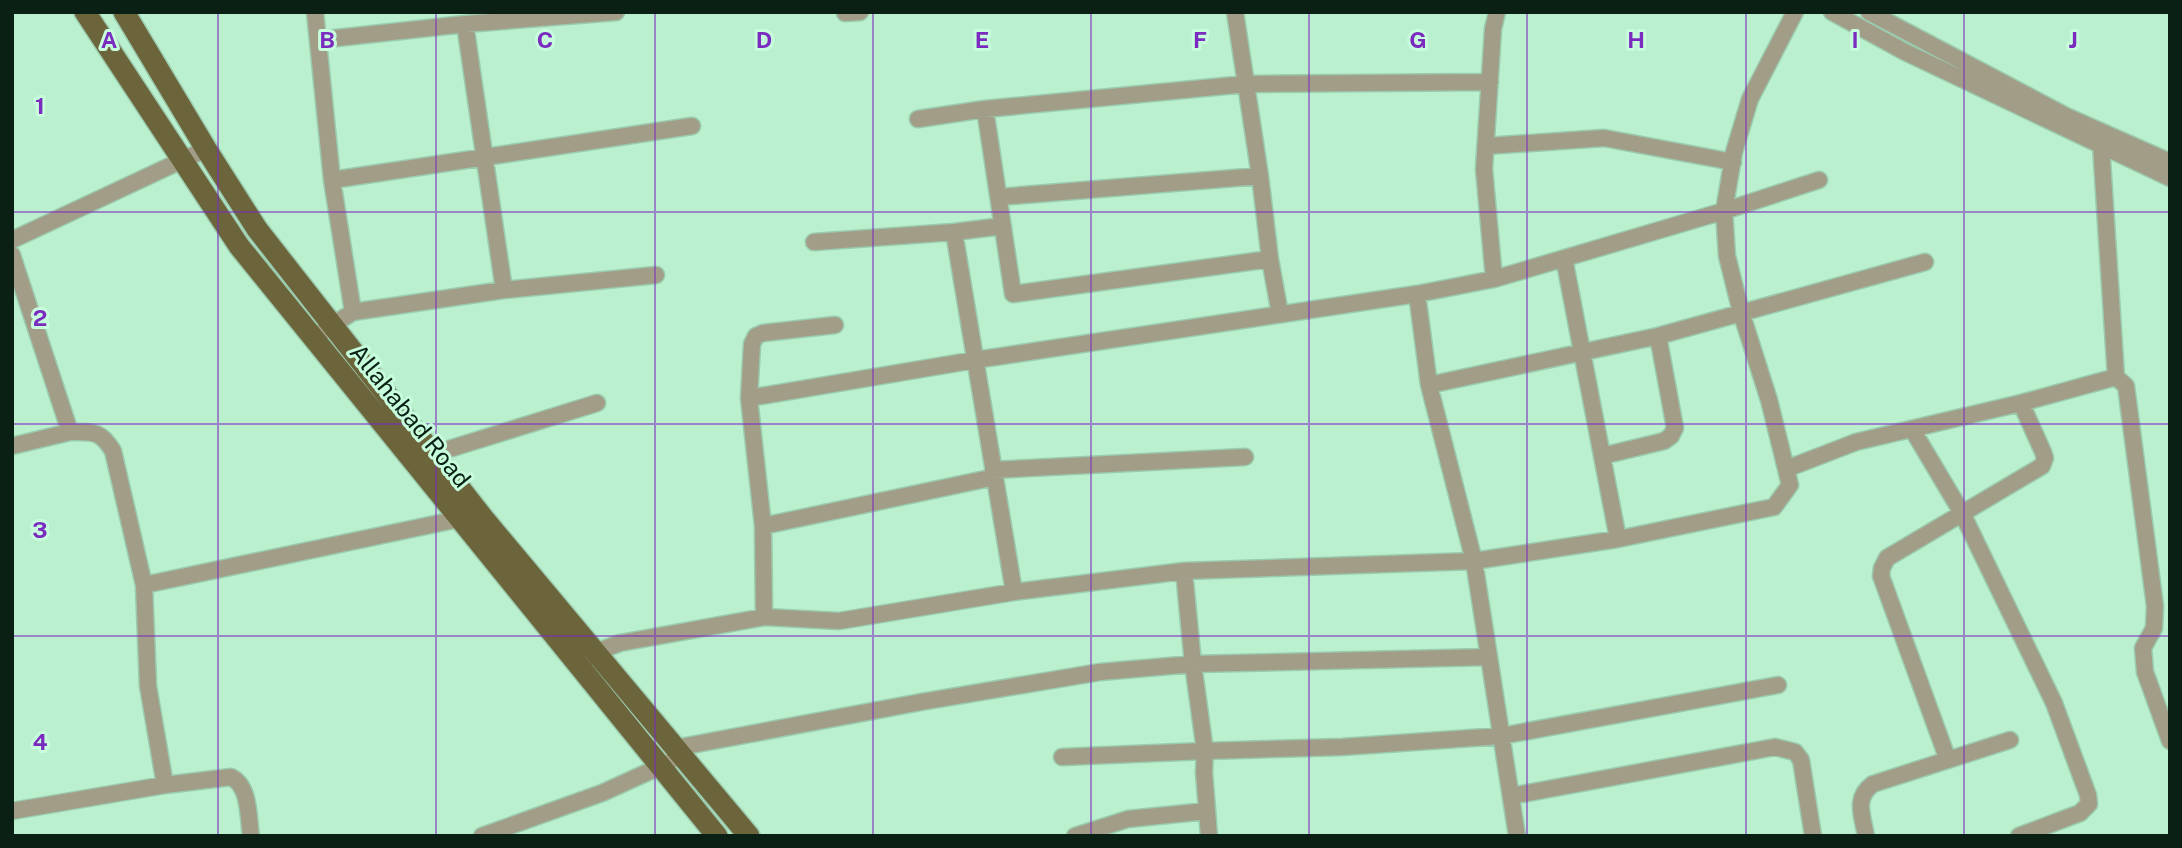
<svg xmlns="http://www.w3.org/2000/svg" width="2182" height="848" font-family="'Public Sans',sans-serif">
<style>
.lines{fill:none;stroke-linecap:round;stroke-linejoin:round}
.minor-casing{stroke:#9bcbae;stroke-width:19}
.major-casing{stroke:#9bcbae;stroke-width:24}
.minor{stroke:#a19d87;stroke-width:16}
.major{stroke:#6c643b;stroke-width:21}
.grid{fill:none;stroke:#7b2cbf;stroke-width:2;stroke-opacity:0.55}
.labels{text-anchor:middle;stroke-width:6;stroke-linejoin:round;paint-order:stroke}
.street-label{font-size:24px;fill:#0b2015;stroke:#c7fddc}
.grid-label{font-size:23px;text-anchor:middle;font-weight:bold;fill:#7b2cbf;stroke:#c7fddc;stroke-width:6;stroke-linejoin:round;paint-order:stroke}
</style>
<rect width="100%" height="100%" fill="#bbf0cf"/>
<g class="lines">
<defs>
<path id="minor" d="M315 12 332 180 353 312 323 331
M1832 12 1905 52 2170 178
M1869 12 2066 116 2170 162
M845 13 860 12
M465 24 504 290
M318 40 465 24 616 12
M985 109 1013 294 1270 259 1260 176 1235 12
M918 119 985 109 1246 84 1490 82
M2101 145 2116 377
M1486 146 1604 138 1733 162
M332 180 692 126
M999 197 1260 176
M954 232 1003 226
M12 240 206 149
M814 242 954 232 1014 592
M12 255 70 432C93 432 100 430 113 451L144 585 459 519
M1564 258 1618 539
M1270 259 1280 314
M1494 279 1484 169 1493 29 1497 12
M1417 294 1429 385 1474 561 1517 836
M353 312 504 290 656 275
M1429 385 1658 336 1925 262
M749 398 975 360 1417 294 1494 279 1724 211 1819 180
M1912 429 1962 513 2054 703 2088 795 2089 804 2080 813 2019 836
M12 446 70 432
M433 454 597 403
M1602 456 1664 441 1671 436 1675 428 1658 336
M1786 469 1856 442 2021 403 2116 377 2126 386 2155 606 2154 628 2143 648 2145 672 2170 741
M993 470 1245 457
M763 526 995 477
M144 585 148 686 165 785
M764 617 839 621 1014 592 1184 571 1474 561 1618 539 1774 507 1790 485 1769 400 1741 312 1727 256 1724 211 1734 152 1750 99 1795 12
M589 657 596 652 620 643 764 617 763 526 749 398 752 344 756 336 763 333 835 325
M675 748 921 702 1100 672 1193 664 1489 657
M1062 757 1205 751 1193 664 1184 571
M1948 760 1881 576 1882 568 1887 558 2042 466 2045 458 2043 452 2021 403
M1511 796 1775 747 1795 752 1801 760 1813 836
M12 811 165 785 231 777C250 786 248 817 251 836
M482 836 602 793 670 762
M1075 836 1128 819 1207 811
M1209 836 1204 772 1205 751 1342 747 1501 736 1778 685
M1866 836C1862 814 1854 798 1873 784L2010 740"/>
<path id="major" d="M85 12 239 246 717 836
M124 12 206 149 257 229 484 519 749 836"/>
</defs>
<use href="#minor" class="minor-casing"/>
<use href="#major" class="major-casing"/>
<use href="#minor" class="minor"/>
<use href="#major" class="major"/>
</g>
<path class="grid" d="M218 12V836M436 12V836M655 12V836M873 12V836M1091 12V836M1309 12V836M1527 12V836M1746 12V836M1964 12V836M12 212H2170M12 424H2170M12 636H2170"/>
<g class="labels">
<g class="street-label">
<text transform="translate(410 416) rotate(51)" y="8">Allahabad Road</text>
</g>
</g>
<g class="grid-label">
<text x="109" y="48">A</text>
<text x="327" y="48">B</text>
<text x="545" y="48">C</text>
<text x="764" y="48">D</text>
<text x="982" y="48">E</text>
<text x="1200" y="48">F</text>
<text x="1418" y="48">G</text>
<text x="1636" y="48">H</text>
<text x="1855" y="48">I</text>
<text x="2073" y="48">J</text>
<text x="40" y="114">1</text>
<text x="40" y="326">2</text>
<text x="40" y="538">3</text>
<text x="40" y="750">4</text>
</g>
<rect width="2182" height="848" fill="none" stroke="#0b2015" stroke-width="28"/>
</svg>
